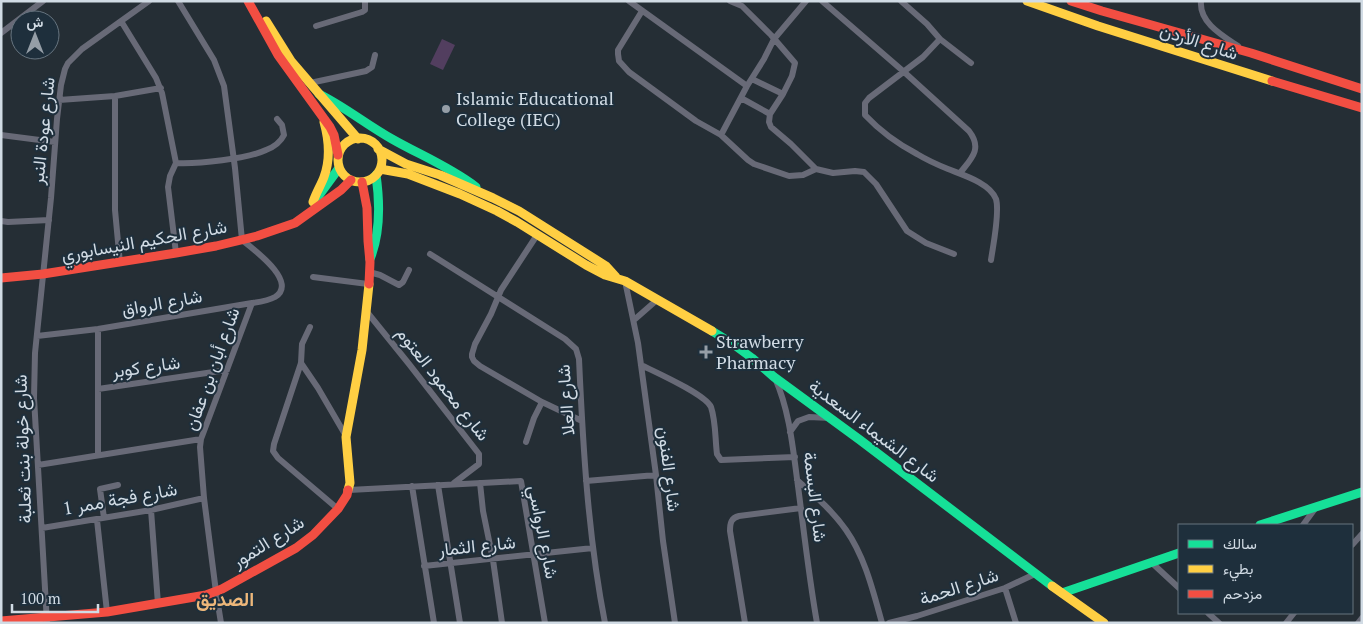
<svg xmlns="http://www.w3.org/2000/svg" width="1363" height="624" font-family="'PT Serif',Vazirmatn,serif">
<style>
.green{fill:#523e5f}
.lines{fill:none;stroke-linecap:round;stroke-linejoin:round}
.street{stroke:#686a77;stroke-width:6}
.fast{stroke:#16e098;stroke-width:9}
.slow{stroke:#ffcf43;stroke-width:9}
.jam{stroke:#f24e42;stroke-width:9}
.poi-dot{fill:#959ea7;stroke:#1e2f3c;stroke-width:2}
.labels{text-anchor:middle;stroke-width:4;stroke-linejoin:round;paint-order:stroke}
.street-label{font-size:18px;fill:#d1dbe4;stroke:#1e2f3c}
.poi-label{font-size:18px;fill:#d1dbe4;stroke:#1e2f3c;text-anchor:start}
.neighbourhood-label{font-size:19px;font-weight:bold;fill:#edb77a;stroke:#1e2f3c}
</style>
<rect width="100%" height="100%" fill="#252e35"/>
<path class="green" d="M442 39 455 45 443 70 430 64Z"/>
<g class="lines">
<path class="street" d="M629 1 747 86
M730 1 742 6 771 35 795 63 792 76 783 94 770 114 769 122 771 127 791 144 816 169
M806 1 774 39 764 59 747 86 721 135 748 160 754 164 789 176 803 175 816 169 833 173 855 171 864 172 876 184 907 231 926 243 954 254
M822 1 903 71 969 131C983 149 971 159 960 173
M901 1 927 24 940 39 923 57 869 98 865 103V115C880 131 898 144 917 154 927 160 938 165 948 169 963 175 990 183 996 199 1000 212 993 246 991 260
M1201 1C1199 23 1223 36 1238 46
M642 11 618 50V54L619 61 629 72 696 121 721 135
M121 21 156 78 162 93 176 163 170 176 168 187 176 253
M316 26 362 12 365 10V1
M1 33 43 1
M940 39 971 63
M752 79 783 94
M310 83 366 71 372 67 375 55
M115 96V210L120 263
M741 98 770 114
M59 100 115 96 161 88
M1 135 55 142
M176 163C198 164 247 159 266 150 274 147 280 143 284 135L282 125 277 119
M1 221 8 222 49 220
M537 235 501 290 491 314 475 344 472 354V357L474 361 480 366 542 402 582 421
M430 254 565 339 576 349 579 359C583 447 588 536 605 623
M369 272 380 275 399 285 403 282 409 270
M313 277 368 284
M625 281 638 343 656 475 663 541 675 623
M367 312 409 364 479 454V464L454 483
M634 320 658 299
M310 327 302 344 301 363 274 444 273 451 278 458 338 509
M98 329V455
M37 336 98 329 252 303C259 302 268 301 275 297 299 282 253 249 242 240L235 168 224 86 214 60 178 1
M301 363 318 388 346 436
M641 365C655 372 705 394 711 407 716 422 715 439 717 454L721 460 795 457
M775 378C790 412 793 450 798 486 804 532 809 578 817 623
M98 389 227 370
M790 432 798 421 809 417 830 418
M526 442 534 418 542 402
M38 465 201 439
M797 480C814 495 832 510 846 530 865 557 873 591 882 623
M586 481 656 475
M480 483 483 511 493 560 502 623
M438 485 460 623
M412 486 434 623
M349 490 521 481 545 623
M151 510 158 604
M104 518 100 489 118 485
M97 520 107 612
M1303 525 1317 506
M42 528 151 510 204 498
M1352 545 1362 534
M1152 563 1179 588
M424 566 593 548
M1005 588 1016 623
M1208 613 1219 623
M47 623 34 398 35 353 51 198 57 119 61 85 65 69 68 63 82 49 149 1
M221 623 216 592 204 498 200 447 201 439 252 303
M745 623 730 531C730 523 731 518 739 516L801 508
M889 623 917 616 1005 588 1035 574
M1286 623 1294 613
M1358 623 1362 618"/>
<path class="fast" d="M319 94C345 107 367 125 392 139 420 155 450 167 476 187
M317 198 339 168
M370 259C381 232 380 203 376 175
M712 331 733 344 752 358 774 377 860 440 1052 586
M1260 525 1362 492
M1062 593 1179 553"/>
<path class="slow" d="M1027 1 1098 26 1272 81
M266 21 291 61 358 139
M338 160a22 22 0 1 1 44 0a22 22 0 1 1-44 0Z
M378 149 406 164 440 175 493 198 519 211 606 266 616 277
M380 169 408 174 460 194 497 211 517 222 586 265 605 275 625 281 712 331
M313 202C316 193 321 185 324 177 331 158 329 140 324 122
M348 490 350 483 346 437 362 350 369 284
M1052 586 1104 623"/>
<path class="jam" d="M248 1 278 55 330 127 334 135 338 155
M1071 1 1102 11 1251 53 1362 89
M1272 81 1362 108
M362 182 367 208 368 241 370 262 369 284
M1 278 43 274 176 253 216 246 257 236 295 223 341 190 351 180
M1 621 107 612 206 595 222 589 296 548 313 535 338 509 347 495 348 490"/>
</g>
<g class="poi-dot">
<circle cx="446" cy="109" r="5"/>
<path d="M703.5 344.5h5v5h5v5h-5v5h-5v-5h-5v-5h5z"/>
</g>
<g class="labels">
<g class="street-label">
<text transform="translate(1199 42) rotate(18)" y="6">شارع الأردن</text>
<text transform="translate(43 131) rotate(-84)" y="6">شارع عودة النبر</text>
<text transform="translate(144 241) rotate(-10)" y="6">شارع الحكيم النيسابوري</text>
<text transform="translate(162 303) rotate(-10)" y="6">شارع الرواق</text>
<text transform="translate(146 367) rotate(-8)" y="6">شارع كوبر</text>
<text transform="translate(212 369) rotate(-70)" y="6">شارع أبان بن عفان</text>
<text transform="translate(443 384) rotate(52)" y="6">شارع محمود العتوم</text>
<text transform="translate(566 400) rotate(-94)" y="6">شارع العلا</text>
<text transform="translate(874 431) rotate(37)" y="6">شارع الشيماء السعدية</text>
<text transform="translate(23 449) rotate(-92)" y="6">شارع خولة بنت ثعلبة</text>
<text transform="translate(669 469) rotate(83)" y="6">شارع الفنون</text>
<text transform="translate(815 497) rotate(83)" y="6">شارع البسمة</text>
<text transform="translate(120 499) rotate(-10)" y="6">شارع فجة ممر 1</text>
<text transform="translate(543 532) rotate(79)" y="6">شارع الرواسي</text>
<text transform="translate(268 542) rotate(-32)" y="6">شارع التمور</text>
<text transform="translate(477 546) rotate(-6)" y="6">شارع الثمار</text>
<text transform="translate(959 587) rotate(-18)" y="6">شارع الحمة</text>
</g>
<g class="poi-label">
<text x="456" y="105">Islamic Educational<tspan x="456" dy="21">College (IEC)</tspan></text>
<text x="716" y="348">Strawberry<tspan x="716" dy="21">Pharmacy</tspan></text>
</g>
<g class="neighbourhood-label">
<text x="225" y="606">الصديق</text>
</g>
</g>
<rect width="1363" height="624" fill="none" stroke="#d1dbe4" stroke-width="5"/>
<rect x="1178" y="524" width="175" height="90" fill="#1e2f3c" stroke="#66747f"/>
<rect x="1188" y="540" width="25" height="8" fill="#16e098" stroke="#66747f"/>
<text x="1223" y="549" font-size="15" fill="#d1dbe4">سالك</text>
<rect x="1188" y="565" width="25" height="8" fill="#ffcf43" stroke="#66747f"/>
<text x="1223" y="574" font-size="15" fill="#d1dbe4">بطيء</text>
<rect x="1188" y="590" width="25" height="8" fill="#f24e42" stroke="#66747f"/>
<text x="1223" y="599" font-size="15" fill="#d1dbe4">مزدحم</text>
<g transform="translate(35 35)"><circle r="24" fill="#1e2f3c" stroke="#66747f"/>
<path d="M0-4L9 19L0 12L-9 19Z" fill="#959ea7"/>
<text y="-8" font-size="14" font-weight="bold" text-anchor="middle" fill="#d1dbe4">ش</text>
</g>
<path d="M12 604v8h86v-8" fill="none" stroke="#d1dbe4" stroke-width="2.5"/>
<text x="20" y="604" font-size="15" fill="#d1dbe4" stroke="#1e2f3c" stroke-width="4" paint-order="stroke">100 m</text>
</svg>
